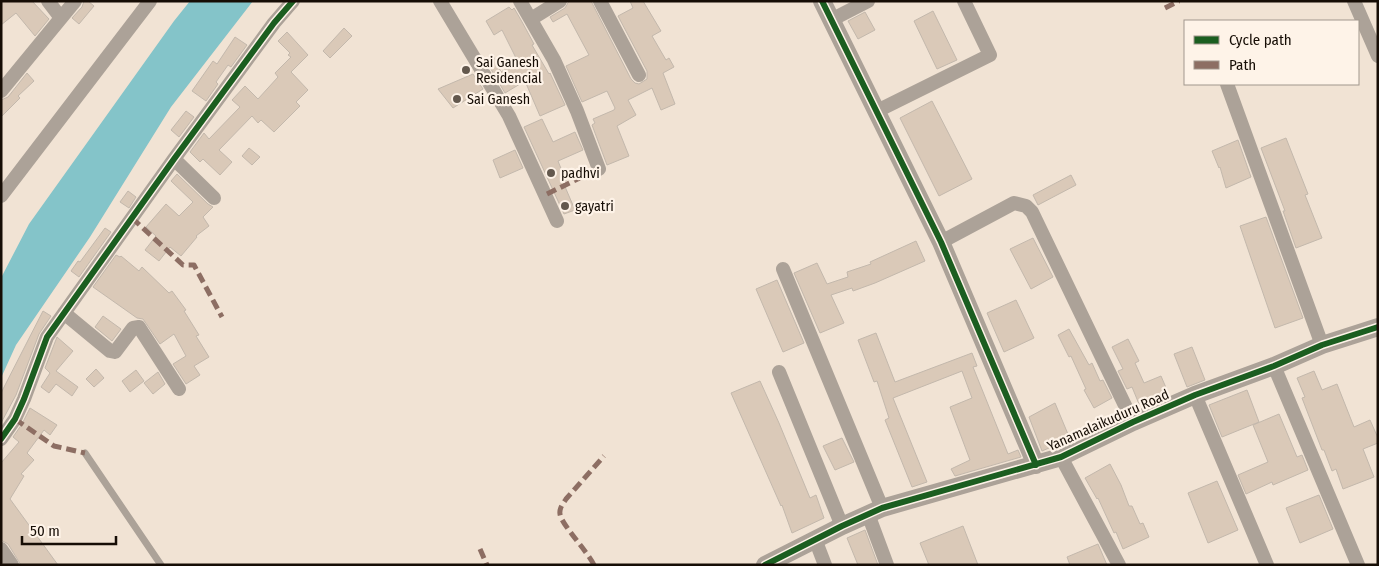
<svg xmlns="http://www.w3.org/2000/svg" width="1379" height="566" font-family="'Fira Sans Condensed',sans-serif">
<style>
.water{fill:#84c4c9}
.building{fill:#dac9b8;stroke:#c3b8ac}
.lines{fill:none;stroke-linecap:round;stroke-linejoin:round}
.service{stroke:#aca298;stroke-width:7}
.minor{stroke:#aca298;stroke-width:14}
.tertiary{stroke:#aca298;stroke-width:18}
.quiet{stroke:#8d6e63;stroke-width:5;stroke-dasharray:10 5;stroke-linecap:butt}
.cycleway-casing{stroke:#fef3e8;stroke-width:9}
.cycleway{stroke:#1b5e20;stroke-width:6}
.poi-dot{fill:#63584d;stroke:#fef3e8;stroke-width:2}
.labels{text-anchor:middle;stroke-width:4.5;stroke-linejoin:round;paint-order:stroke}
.poi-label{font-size:14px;fill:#160d05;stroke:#fef3e8;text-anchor:start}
.street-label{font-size:14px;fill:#160d05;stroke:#fef3e8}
</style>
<rect width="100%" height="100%" fill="#f1e3d4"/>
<path class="water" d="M190 1H253L171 107 90 237 16 345 1 378V278L29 224 174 21Z"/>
<path class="building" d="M1 1H32L49 19 35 36 16 13 1 25Z
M84 1H88L94 6 79 24 72 18 82 7Z
M569 1H591L631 79 635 83 639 84 647 79V71L618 16 633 8 630 1H643L661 31 652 36 666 60 669 58 674 67 663 73 675 104 661 110 652 88 628 100 636 115 617 126 629 156 607 165 592 125 595 123 593 119 614 110 615 108 607 91 582 102 566 66 589 55 567 14 553 22 550 17 565 8Z
M509 7 512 10 514 8 521 20 534 44 532 45 549 74 550 73 565 105 540 116 525 81 505 93 485 59 493 55 501 72 518 62 502 30 494 35 486 21Z
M933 11 957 60 937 69 914 21Z
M865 12 875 30 858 39 848 21Z
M344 28 352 36 330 58 323 51Z
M287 32 308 55 291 72 308 90 296 102 300 106 274 132 261 120 258 123 252 116 219 150 232 162 220 175 203 159 200 162 190 152 204 133 209 139 240 107 232 100 245 86 258 99 278 77 275 73 291 57 288 55 290 53 278 41Z
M235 37 247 45 231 67 228 65 216 82 218 84 206 101 192 91 213 61 217 64Z
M27 73 34 81 18 96 20 98 1 117V100L8 97Z
M473 74 483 89 453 108 438 89Z
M932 101 972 179 939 196 900 118Z
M186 111 194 117 179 137 171 130Z
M542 119 553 142 575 132 583 150 558 161 566 181 563 182 575 210 564 214 524 127Z
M1286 138 1308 194 1305 195 1322 238 1296 248 1283 211H1285L1261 148Z
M1238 140 1251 177 1226 188 1220 167 1219 168 1212 151Z
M249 148 260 157 252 165 242 156Z
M515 150 523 168 500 178 493 160Z
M177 174 208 204 213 207 203 217 209 226 196 236 197 237 181 256 170 247 159 261 145 250 156 236 146 227 166 204 179 216 193 202 171 181Z
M1071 175 1076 185 1038 205 1033 195Z
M128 191 136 197 129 208 120 202Z
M1266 217 1303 318 1275 328 1240 226Z
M105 228 111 232 79 277 71 271 78 261 80 262Z
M1033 238 1053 277 1031 289 1010 249Z
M916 241 925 261 875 283 853 291 852 288 831 295 844 323 820 333 794 273 817 263 827 284 848 277 847 272 871 264 870 262Z
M116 255 120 257 121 256 139 271 142 267 169 293 172 291 186 310 184 311 199 335 196 336 209 357 194 366 200 375 186 384 173 364 186 356 174 334 160 344 143 319 137 318 93 287Z
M777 280 804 343 783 352 756 289Z
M1016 300 1034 338 1004 352 987 313Z
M43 311 51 316 39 334 16 395 1 423V393Z
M103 316 121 329 112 341 95 327Z
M1069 329 1089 365 1092 363 1100 381 1103 380 1112 398 1094 408 1084 390 1086 389 1071 356 1069 357 1058 335Z
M876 333 895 382 972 353 977 366 973 367 1008 454 1018 450 1021 457 955 476 951 469 970 460 950 407 972 398 962 371 893 398 927 482 912 487 885 420 889 418 877 381 874 382 858 340Z
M57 337 73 351 56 371 78 387 72 396 56 384 49 393 41 387 50 373 45 368Z
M1128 339 1139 361 1135 363 1144 383 1161 376 1167 390 1139 404 1132 387 1127 389 1118 371 1123 369 1112 347Z
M1192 347 1205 380 1187 387 1174 354Z
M96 369 104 378 94 387 86 379Z
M136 370 144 381 130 392 122 381Z
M1314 371 1322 390 1337 384 1354 427 1370 420 1378 438V443L1363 449 1374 477 1343 489 1336 469 1332 471 1324 450H1322L1302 398 1305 397 1297 378Z
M158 372 165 384 153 394 144 383Z
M760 381 779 423 810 498 816 495 824 518 792 533 782 505 781 506 731 393Z
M1247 390 1259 422 1222 437 1209 405Z
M1055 403 1070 439 1042 451 1029 417Z
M30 408 57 425 50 435 44 430 27 453 34 460 21 474 24 476 10 499 58 565H21L8 544 1 540V463L19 442 13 437 22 424Z
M1279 414 1297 457 1302 455 1308 470 1273 485 1272 482 1246 494 1238 475 1268 462 1253 425Z
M842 438 854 462 835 470 823 446Z
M1110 464 1121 485 1129 506H1132L1140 524 1143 523 1149 537 1123 549 1116 532 1114 533 1098 498 1097 499 1085 478Z
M1217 481 1238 530 1208 543 1188 493Z
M1319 495 1333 529 1300 543 1286 508Z
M963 526 978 565H929L920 543Z
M865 530 878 565H858L847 538Z
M1098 544 1107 565H1070L1067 557Z"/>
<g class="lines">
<path class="service" d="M85 453 161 565"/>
<path class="minor" d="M48 1 61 18
M440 1 509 116 557 221
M520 1 554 60 577 111 599 169
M600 1 639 75
M1354 1 1378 56
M531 19 560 1
M831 20 868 1
M1227 84 1322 345
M1 91 75 1
M877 111 990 55 964 1
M174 159 214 198
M1 196 150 1
M941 242 1014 203 1026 206 1032 212 1133 422
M783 269 882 508
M64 313 110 351 115 352 133 328 139 327 179 389
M1274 366 1358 565
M779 372 842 526
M1195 395 1267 565
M1 439 15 419 24 399 47 337 174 159 274 23 293 1
M1061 457 1119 565
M868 514 887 565
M815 539 825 565
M1 549 12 565"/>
<path class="tertiary" d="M822 1 941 242 1036 465
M765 565 842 526 882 508 1061 457 1133 422 1195 395 1274 366 1322 345 1378 327"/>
<path class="quiet" d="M1165 8 1179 1
M547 194 596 170
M132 218 183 265H194L222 317
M15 419 54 446 85 453
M480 549 487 565
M594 565C588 552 561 524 560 514 559 508 563 504 566 499L604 456"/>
<defs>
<path id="cycleway" d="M822 1 941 242 1036 465
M1 439 15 419 24 399 47 337 174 159 274 23 293 1
M765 565 842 526 882 508 1061 457 1133 422 1195 395 1274 366 1322 345 1378 327"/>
</defs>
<use href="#cycleway" class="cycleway-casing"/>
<use href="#cycleway" class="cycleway"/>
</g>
<g class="poi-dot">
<circle cx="466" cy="70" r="5"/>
<circle cx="457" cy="99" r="5"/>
<circle cx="551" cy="173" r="5"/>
<circle cx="565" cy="206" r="5"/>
</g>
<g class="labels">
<g class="poi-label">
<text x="476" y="67">Sai Ganesh<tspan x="476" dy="16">Residencial</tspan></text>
<text x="467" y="104">Sai Ganesh</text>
<text x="561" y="178">padhvi</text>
<text x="575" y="211">gayatri</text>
</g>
<g class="street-label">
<text transform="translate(1108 420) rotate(-24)" y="5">Yanamalaikuduru Road</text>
</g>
</g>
<rect width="1379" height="566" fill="none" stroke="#160d05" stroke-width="5"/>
<rect x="1184" y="20" width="175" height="65" fill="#fef3e8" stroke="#a1978d"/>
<rect x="1194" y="36" width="25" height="8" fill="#1b5e20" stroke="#a1978d"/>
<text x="1229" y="45" font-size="15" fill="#160d05">Cycle path</text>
<rect x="1194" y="61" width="25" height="8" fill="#8d6e63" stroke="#a1978d"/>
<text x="1229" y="70" font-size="15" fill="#160d05">Path</text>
<path d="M22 536v8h94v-8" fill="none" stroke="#160d05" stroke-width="2.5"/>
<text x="30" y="536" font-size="15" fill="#160d05" stroke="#fef3e8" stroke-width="4" paint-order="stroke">50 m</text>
</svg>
